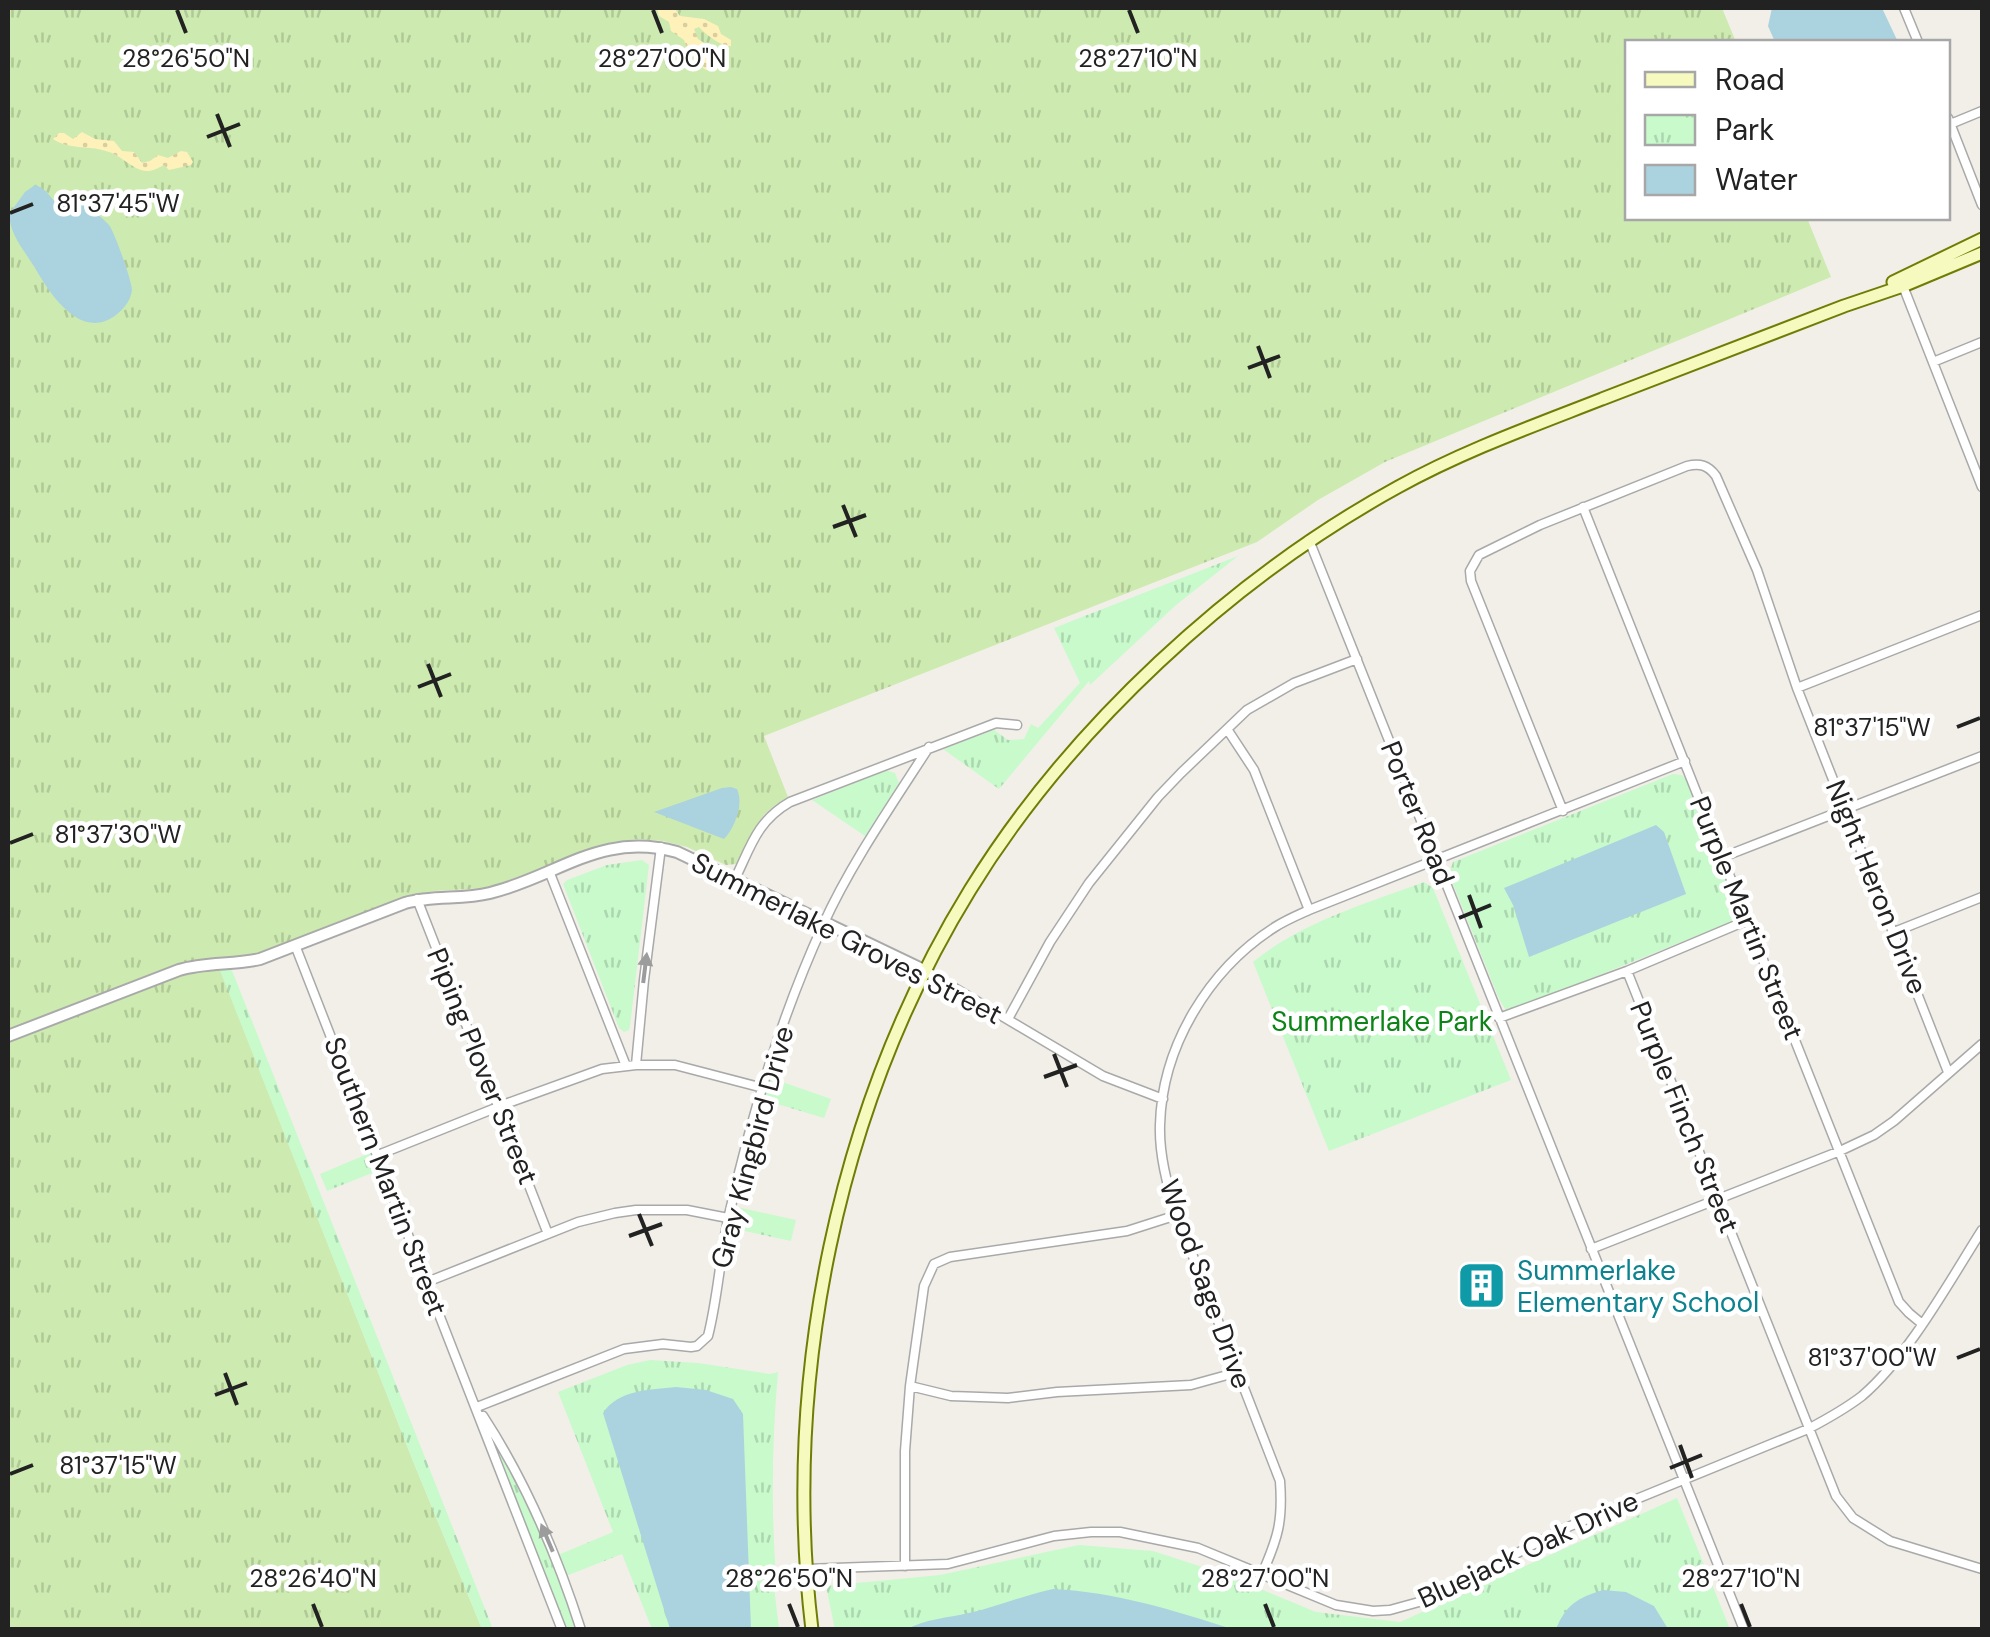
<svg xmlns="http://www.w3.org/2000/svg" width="1990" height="1637" font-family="'DM Sans',sans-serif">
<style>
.grass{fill:url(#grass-tufts)}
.sand{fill:url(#sand-dots)}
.park{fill:url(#park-tufts)}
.water{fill:#aad3df}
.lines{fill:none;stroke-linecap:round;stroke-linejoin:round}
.minor-casing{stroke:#a9a9a9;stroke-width:11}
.tertiary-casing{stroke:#a9a9a9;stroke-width:14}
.secondary-casing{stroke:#707d05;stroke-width:15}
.minor{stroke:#fff;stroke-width:8}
.tertiary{stroke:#fff;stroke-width:10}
.secondary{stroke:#f7fabf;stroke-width:11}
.oneway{fill:#9c9c9c}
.ticks{fill:none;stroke:#222;stroke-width:4}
.labels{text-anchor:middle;stroke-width:9;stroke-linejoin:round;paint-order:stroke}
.street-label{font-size:28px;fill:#222;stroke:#fff}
.park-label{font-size:28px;fill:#0c8416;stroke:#fff}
.culture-label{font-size:28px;fill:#0d838f;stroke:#fff;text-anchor:start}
.ticks-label{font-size:25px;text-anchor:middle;fill:#222;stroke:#fff;stroke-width:9;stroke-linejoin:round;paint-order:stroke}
</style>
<defs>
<pattern id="grass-tufts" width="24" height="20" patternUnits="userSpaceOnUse" patternTransform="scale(2.5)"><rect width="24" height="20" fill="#cdebb0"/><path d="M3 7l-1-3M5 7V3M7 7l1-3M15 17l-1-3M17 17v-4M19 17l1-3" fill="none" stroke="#b0c997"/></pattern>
<pattern id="sand-dots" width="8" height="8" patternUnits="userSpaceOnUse" patternTransform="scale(2.5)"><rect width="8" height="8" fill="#fff1ba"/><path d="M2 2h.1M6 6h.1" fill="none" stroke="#dacea0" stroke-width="1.8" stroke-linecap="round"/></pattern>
<pattern id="park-tufts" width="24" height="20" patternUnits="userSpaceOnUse" patternTransform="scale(2.5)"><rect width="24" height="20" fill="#c8facc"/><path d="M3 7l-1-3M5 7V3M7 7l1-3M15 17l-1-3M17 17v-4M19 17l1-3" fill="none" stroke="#acd6af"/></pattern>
</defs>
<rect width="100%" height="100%" fill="#f2efe9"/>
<path class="grass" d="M8 8H1722L1736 42H1628V218H1807L1831 277 1385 462 1318 500 1257 542 764 736 788 797C753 817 755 832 736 864L726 865 687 847 663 841 639 839 613 842 487 888 434 891 405 897 264 952 243 957 216 959 413 1461 482 1629H8Z"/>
<path class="sand" d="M657 8H674L680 16 704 19 718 26 721 34 731 40V46C722 47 705 34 699 27L694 29 698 39 715 50V55L712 57 718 63 717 68 706 70 703 68 701 58 689 54 684 40 671 31 669 22 659 16Z
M82 132 95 139 114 141 122 151 134 152 142 163 150 161 158 155 168 158 181 151 187 152 193 162 191 165 169 170 164 165C156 169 150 173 141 170 129 166 119 154 106 151 87 145 70 150 53 139L59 133H64L73 139Z"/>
<path class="park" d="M1238 556 1176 605 1090 685 1089 681 999 789 943 749 994 730 1008 740 1024 739 1031 724 1038 728 1080 683 1054 628Z
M886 770 895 773 899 783 865 836 812 800Z
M1673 774 1682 775 1686 779 1736 907 1738 916 1731 922 1513 1010 1505 1009 1499 999 1449 874 1453 862Z
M642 860 649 865 630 1026 629 1030 624 1032 619 1028 563 884 567 880 607 865Z
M1424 882 1433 888 1511 1080 1329 1151 1253 962C1302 922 1365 904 1424 882Z
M219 968H231L493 1629H482L413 1461Z
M771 1078 831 1099 824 1118 764 1100Z
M370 1153 377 1171 327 1191 320 1174Z
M737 1207 796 1220 791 1241 731 1228Z
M650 1360 698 1363 770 1374 778 1372C772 1441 771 1508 776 1577L773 1578 779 1629H652L622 1554 566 1576 558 1555 613 1532 558 1392 627 1365Z
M494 1441 530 1509 560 1578 577 1629H566L492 1443Z
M1677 1498 1730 1629 835 1630 826 1586 940 1575 1079 1545 1153 1551 1227 1575 1316 1612 1400 1622Z"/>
<path class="water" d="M1772 8H1882L1898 42H1775L1768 26Z
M35 185C49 189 51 202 61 205 67 207 79 204 86 205 93 211 103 218 109 225 114 231 132 281 132 290 131 300 124 309 116 315 81 342 50 294 35 268 24 250 10 235 9 214L25 192Z
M731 787 737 789C744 804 735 828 724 839L654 812 722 788Z
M1656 825 1664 832 1686 894 1529 957 1513 905 1504 888Z
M676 1387 706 1390 733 1399 743 1414 751 1629H670L603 1413C619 1389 650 1390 676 1387Z
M1053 1589C1115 1592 1173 1610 1232 1629H907C926 1619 947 1618 969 1613 997 1607 1024 1595 1053 1589Z
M1603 1590 1626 1592 1654 1606 1668 1629H1556C1566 1605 1577 1598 1603 1590Z"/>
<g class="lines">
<defs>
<path id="minor" d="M1904 8 1918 42
M1948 118 1982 205
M1948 125 1982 111
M1903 286 1982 487
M1933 362 1982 342
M1583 507 1899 1302 1909 1313 1921 1323
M1309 540 1744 1630
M1797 688 1982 615
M1227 729 1254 770 1309 910
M1563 811 1471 581 1470 571 1479 555 1540 525 1687 466C1700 463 1708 465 1716 476L1757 570 1797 688 1948 1072
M1723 857 1982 756
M549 871 626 1066
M735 879C751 846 757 821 790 802L996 723 1017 725
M417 899 548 1234
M1894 932 1982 897
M295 945 562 1630
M926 971 1103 1076 1163 1099
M1627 971 1836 1496 1853 1518 1890 1541 1982 1569
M1499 1018 1627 971 1748 920
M1008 1019 1050 942 1089 883 1158 797 1181 773 1247 710 1294 683 1357 659
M636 1065 644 980 661 847
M378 1155 508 1103 602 1069 636 1065H675L763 1088
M1591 1249 1840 1151 1874 1135 1894 1121 1982 1044
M427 1282 578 1222 615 1213 636 1210H687L728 1218
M910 1386 951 1396 1008 1398 1057 1392 1191 1385 1238 1372
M477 1407 624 1349 663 1344 691 1347 697 1346 708 1336C718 1297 720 1255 729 1215 751 1116 781 1017 823 925 850 865 893 803 929 747
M483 1416C526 1482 557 1555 581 1630
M905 1566V1451L910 1386 924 1286 934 1264 950 1257 1127 1231 1177 1215
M806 1569 948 1564 1054 1536 1091 1532H1120L1198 1548 1336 1605 1373 1611 1390 1610 1419 1602 1455 1586 1563 1529 1808 1429C1827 1419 1845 1409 1862 1396 1908 1357 1949 1282 1982 1230
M1262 1574C1278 1538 1283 1521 1280 1481L1177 1215C1167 1186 1159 1156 1160 1125 1162 1046 1209 969 1275 927 1286 920 1298 915 1309 910L1685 761"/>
<path id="tertiary" d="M8 1036 179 970C205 962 233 965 260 959L405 903C433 895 462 900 490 893 559 876 601 831 677 852L926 971"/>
<path id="secondary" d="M1893 282 1982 239
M812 1630C782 1379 837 1106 970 890 1069 729 1232 578 1398 487 1463 451 1533 426 1602 399 1683 368 1764 337 1844 306L1903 286 1982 253"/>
</defs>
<use href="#minor" class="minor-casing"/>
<use href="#tertiary" class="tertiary-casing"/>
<use href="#secondary" class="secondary-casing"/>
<use href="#minor" class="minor"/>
<use href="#tertiary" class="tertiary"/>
<use href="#secondary" class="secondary"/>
</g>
<defs><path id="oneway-solid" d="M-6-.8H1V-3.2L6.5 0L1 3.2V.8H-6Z" transform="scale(2.5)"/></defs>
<g class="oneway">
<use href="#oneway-solid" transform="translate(645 968) rotate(-83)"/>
<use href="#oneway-solid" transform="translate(547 1538) rotate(-113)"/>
</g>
<path class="ticks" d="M177 10 186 33M653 10 662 33M1129 10 1138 33M217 114 230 147M207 137 240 124M10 213 33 204M1258 346 1270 378M1248 368 1280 356M843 505 856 537M833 527 866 515M428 664 441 697M418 687 451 674M1957 727 1980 718M10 843 33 834M1469 895 1481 928M1459 918 1491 905M1054 1054 1067 1087M1044 1077 1077 1065M639 1214 652 1246M629 1236 662 1224M1957 1358 1980 1349M225 1373 237 1405M215 1395 247 1383M1680 1445 1692 1478M1670 1468 1702 1455M10 1474 33 1465M313 1604 322 1627M789 1604 798 1627M1265 1604 1274 1627M1741 1604 1750 1627"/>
<defs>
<symbol id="building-square" viewBox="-11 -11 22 22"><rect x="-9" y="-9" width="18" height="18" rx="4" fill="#0f9aa8" stroke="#fff"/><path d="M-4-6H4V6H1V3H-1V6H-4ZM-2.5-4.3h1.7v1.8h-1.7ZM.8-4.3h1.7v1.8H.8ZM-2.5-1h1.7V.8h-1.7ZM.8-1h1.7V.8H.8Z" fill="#fff"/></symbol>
</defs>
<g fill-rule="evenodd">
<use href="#building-square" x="1454" y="1258" width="55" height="55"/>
</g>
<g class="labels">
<g class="street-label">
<text transform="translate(1418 813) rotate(68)" y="10">Porter Road</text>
<text transform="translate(1877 887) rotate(68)" y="10">Night Heron Drive</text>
<text transform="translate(1747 918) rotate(68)" y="10">Purple Martin Street</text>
<text transform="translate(847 938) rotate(27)" y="10">Summerlake Groves Street</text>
<text transform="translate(483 1066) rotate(68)" y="10">Piping Plover Street</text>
<text transform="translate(1685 1117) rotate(68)" y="10">Purple Finch Street</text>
<text transform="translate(752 1147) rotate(-75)" y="10">Gray Kingbird Drive</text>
<text transform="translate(386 1176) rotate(69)" y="10">Southern Martin Street</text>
<text transform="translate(1206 1284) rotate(70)" y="10">Wood Sage Drive</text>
<text transform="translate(1528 1549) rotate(-25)" y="10">Bluejack Oak Drive</text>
</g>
<g class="park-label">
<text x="1382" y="1031">Summerlake Park</text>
</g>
<g class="culture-label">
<text x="1517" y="1280">Summerlake<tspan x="1517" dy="32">Elementary School</tspan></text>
</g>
</g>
<g class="ticks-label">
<text x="186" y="67">28°26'50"N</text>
<text x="662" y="67">28°27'00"N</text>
<text x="1138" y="67">28°27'10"N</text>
<text x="118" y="212">81°37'45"W</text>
<text x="1872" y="736">81°37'15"W</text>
<text x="118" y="843">81°37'30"W</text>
<text x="1872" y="1366">81°37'00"W</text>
<text x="118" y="1474">81°37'15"W</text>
<text x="313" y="1587">28°26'40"N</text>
<text x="789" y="1587">28°26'50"N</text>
<text x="1265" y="1587">28°27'00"N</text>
<text x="1741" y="1587">28°27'10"N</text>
</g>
<rect width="1990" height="1637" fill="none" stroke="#222222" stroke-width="20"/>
<rect x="1625" y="40" width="325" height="180" fill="#ffffff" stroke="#a7a7a7" stroke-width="2.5"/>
<rect x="1645" y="72" width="50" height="15" fill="#f7fabf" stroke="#a7a7a7" stroke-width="2.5"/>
<text x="1715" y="90" font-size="30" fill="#222222">Road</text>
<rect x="1645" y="115" width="50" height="30" fill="url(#park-tufts)" stroke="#a7a7a7" stroke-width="2.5"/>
<text x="1715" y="140" font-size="30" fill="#222222">Park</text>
<rect x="1645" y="165" width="50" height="30" fill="#aad3df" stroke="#a7a7a7" stroke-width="2.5"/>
<text x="1715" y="190" font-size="30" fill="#222222">Water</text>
</svg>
